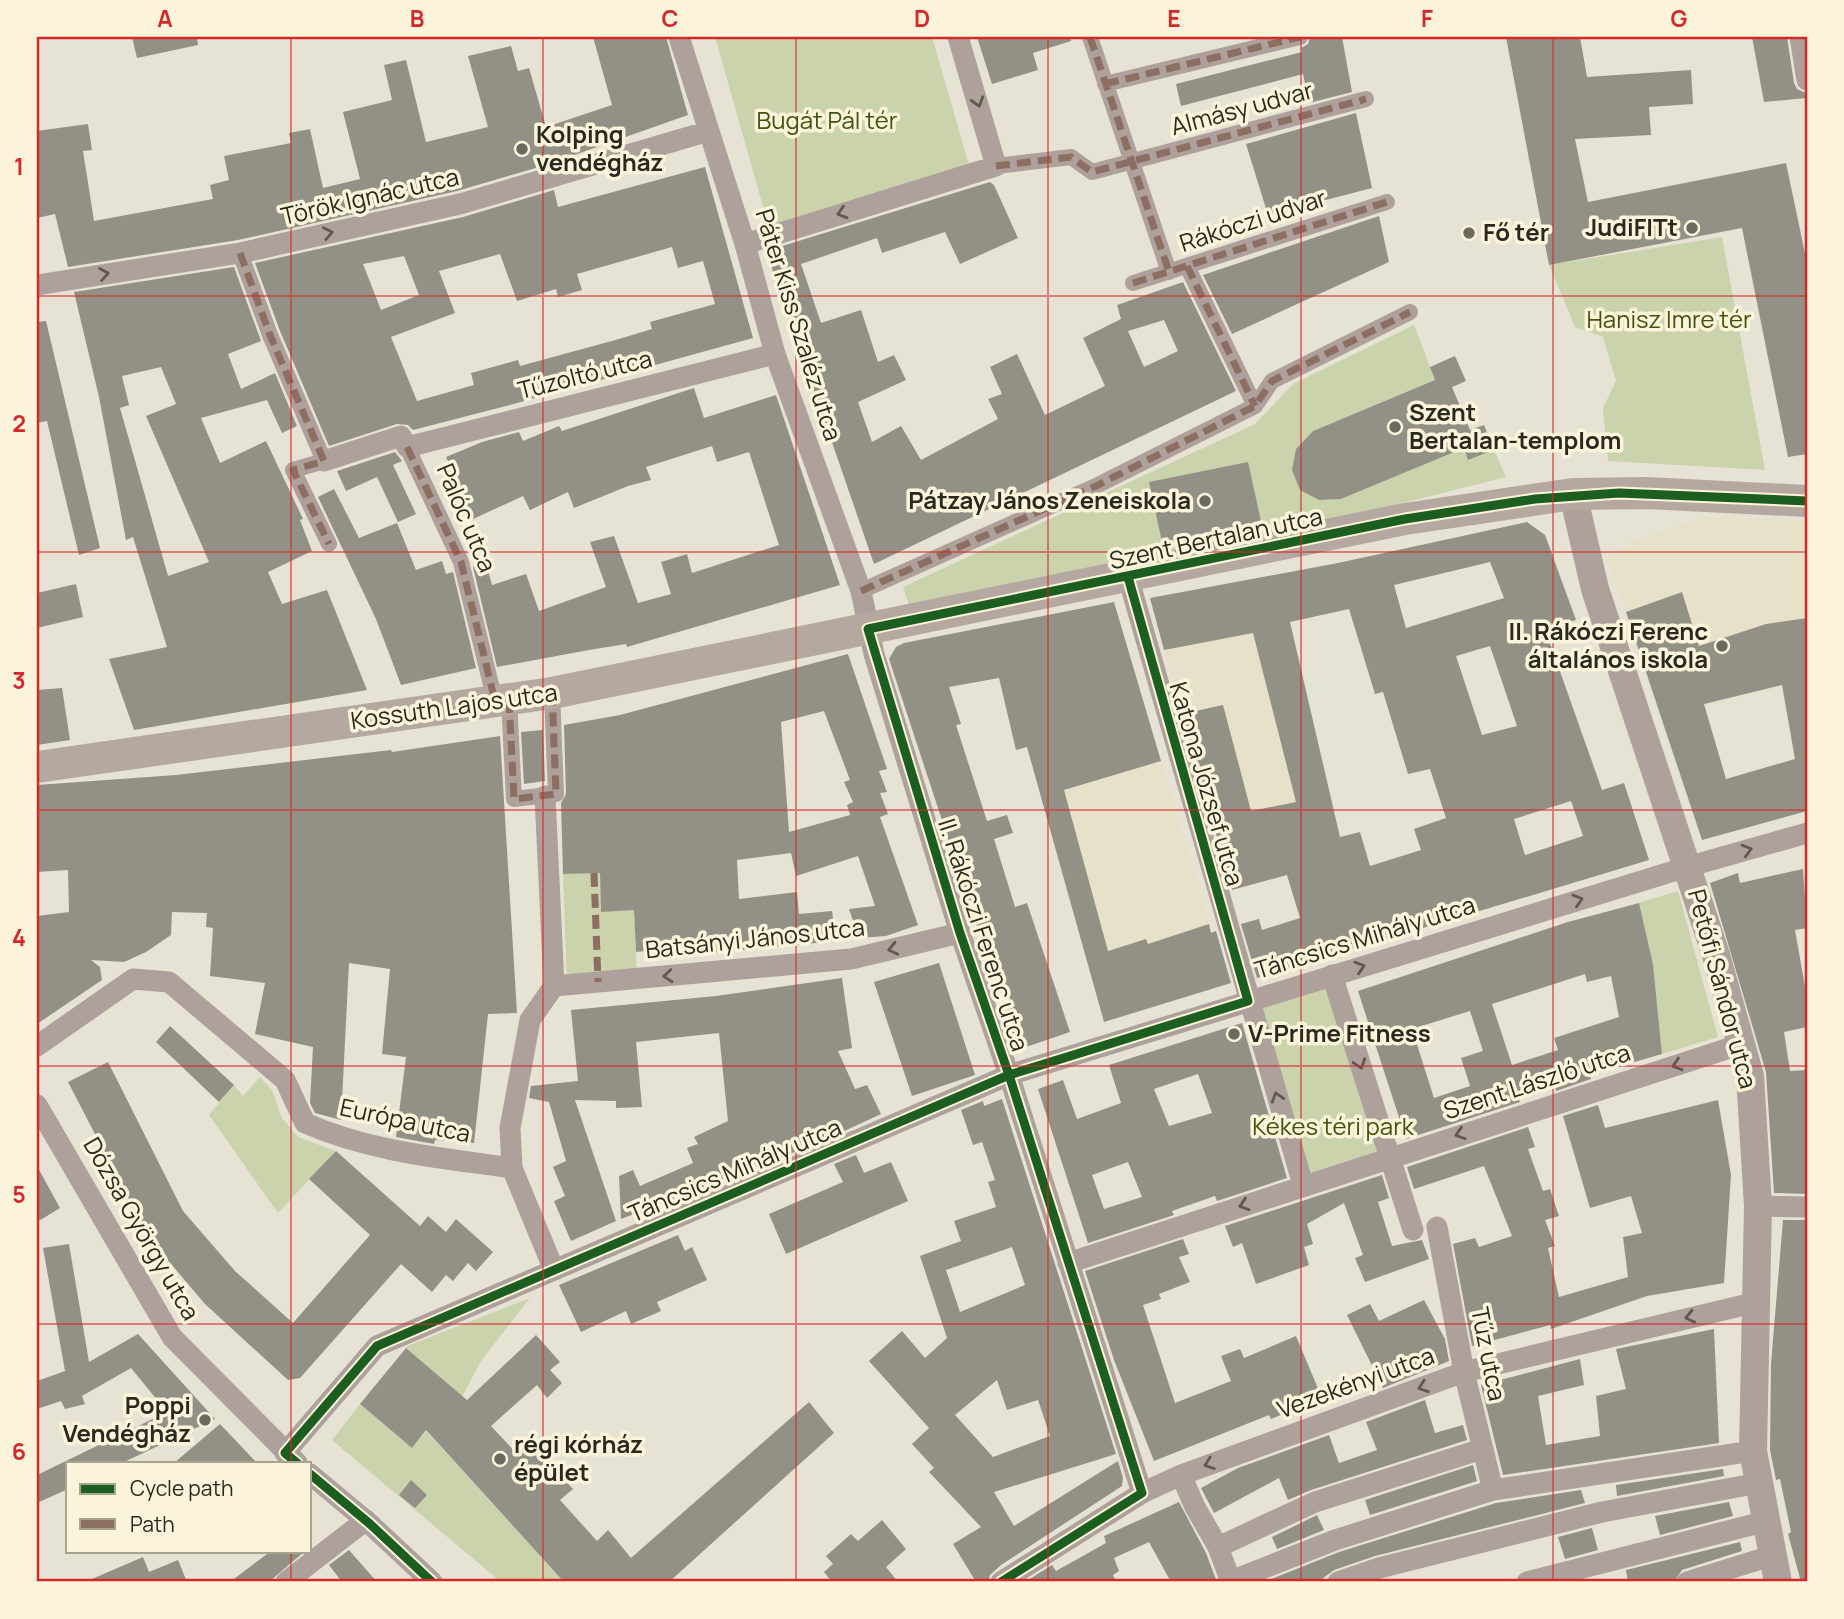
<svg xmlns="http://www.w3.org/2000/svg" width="1844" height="1619" font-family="Manrope,sans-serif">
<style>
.built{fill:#e8e1c9}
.green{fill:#cad3ac}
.building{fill:#939086;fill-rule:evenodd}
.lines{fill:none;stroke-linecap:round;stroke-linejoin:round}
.pedestrian{stroke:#aea09b;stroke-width:16}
.minor{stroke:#aea09b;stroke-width:21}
.tertiary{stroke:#aea09b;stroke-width:28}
.secondary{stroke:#b5a8a1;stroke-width:32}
.quiet{stroke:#8d6e63;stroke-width:7;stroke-dasharray:14 7;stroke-linecap:butt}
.cycleway-casing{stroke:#fbf4da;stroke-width:13}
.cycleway{stroke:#1b5e20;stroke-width:9}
.oneway{stroke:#5f5951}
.grid{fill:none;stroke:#d62828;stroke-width:2;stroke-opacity:0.55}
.poi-dot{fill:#6c6a5f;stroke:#fbf4da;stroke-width:2.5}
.labels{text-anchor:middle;stroke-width:7;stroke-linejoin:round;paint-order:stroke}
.street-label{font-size:24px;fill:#2b291f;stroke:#fbf4da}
.park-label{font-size:24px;fill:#42520c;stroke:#fbf4da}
.poi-label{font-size:24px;font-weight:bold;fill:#2b291f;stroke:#fbf4da;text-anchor:start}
.neatline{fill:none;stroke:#d62828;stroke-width:2.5}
.grid-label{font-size:23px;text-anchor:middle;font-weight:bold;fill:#d62828}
</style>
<rect width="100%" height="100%" fill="#e6e3d5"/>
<path class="built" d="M1707 517 1807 520V680L1662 717 1608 558 1629 542Z
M1279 575 1330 794 1210 821 1150 598Z
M1161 761 1227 984 1127 1015 1064 790Z"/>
<path class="green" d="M715 37H932L969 165 770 231Z
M1722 237 1765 470 1608 461 1603 408 1616 381 1603 337 1575 327 1549 265Z
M1414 325 1435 380 1313 431 1296 449 1292 470 1300 489 1319 500 1341 499 1464 448 1469 460 1494 450 1506 477 1268 537 910 608 903 587 1255 424 1293 384Z
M600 872 601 911 634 910 637 979 567 985 563 874Z
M1678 891 1718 1037 1662 1054 1653 964 1639 903Z
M1332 975 1390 1157 1303 1185 1248 1001Z
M260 1077 272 1090 282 1118 298 1137 336 1151 278 1213 209 1115 234 1085 243 1096Z
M530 1298 481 1361 454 1412 457 1392 405 1347Z
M360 1404 412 1448 426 1431 564 1582H501L332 1440Z"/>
<path class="building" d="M132 37H197L198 45 137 58Z
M593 37H666L688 115 546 165 457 191 238 240 68 267 55 214 37 218V131L88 124 92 150 83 151 94 221 213 199 210 185 229 180 224 156 291 143 289 133 310 129 323 188 360 179 343 112 392 100 384 65 406 60 426 142 488 127 468 56 511 46 518 71 529 68 546 127 612 105Z
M977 37H1070L1071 41 1033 53 1038 70 992 84Z
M1310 37H1342L1352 92 1309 103 1303 74 1181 106 1176 84 1302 52 1301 48 1308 44Z
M1506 37H1580L1587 77 1691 70 1693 104 1649 107 1651 135 1575 139 1588 202 1786 163 1807 263V454L1788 457 1742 228 1549 265Z
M1752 37H1787L1794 83 1797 89 1806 93 1807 98 1764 102Z
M1356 113 1372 188 1268 215 1246 144Z
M705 167 753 338 506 406 413 430 408 425 397 424 329 446 280 331 255 263 463 217 554 190 558 207ZM672 247 678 268 703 261 715 304 650 322 652 329 619 339 520 366 518 360 471 373 474 385 417 401 391 337 455 313 439 271 500 254 517 301 556 289 558 297 582 290 577 274ZM404 256 419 295 381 310 363 264Z
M990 182 994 185 1018 238 960 264 945 232 882 253 877 238 801 264 821 323 861 310 878 362 894 355 906 380 858 402 872 442 901 426 921 460 998 419 988 399 1002 394 990 367 1017 354 1045 415 1105 386 1083 338 1121 319 1117 305 1183 282 1236 391 874 564 766 251ZM1164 320 1178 351 1144 367 1128 331Z
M1379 216 1389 262 1232 334 1203 275Z
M234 267 261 341 228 354 241 389 275 373 297 426 282 433 267 400 201 418 220 463 266 441 303 519 300 520 312 551 268 572 282 604 327 590 367 690 134 730 109 659 167 647 133 537 126 540 99 397 74 292ZM161 367 176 404 146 416 209 562 168 576 120 408 129 405 122 376Z
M46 321 100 548 79 555 47 421 37 423V322Z
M1455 356 1466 381 1452 387 1470 430 1484 425 1494 450 1468 460 1464 448 1341 499 1319 500 1300 490 1292 470 1296 449 1313 431 1435 380 1430 367Z
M694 388 704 418 776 395 840 585 627 647 626 644 589 650 497 667 473 567 486 563 492 585 526 574 539 611 606 587 590 542 614 536 638 603 671 594 661 562 687 554 692 573 779 545 749 452 717 462 712 446 646 467 651 480 628 486 574 508 568 492 530 510 523 496 473 519 446 457 482 442 519 432 523 441 559 426 562 431Z
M395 452 402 461 393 465 416 514 398 522 377 477 346 491 337 471Z
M1248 462 1261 521 1162 542 1149 482Z
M334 489 359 538 397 523 416 570 442 561 446 574 453 572 476 668 401 685 376 619 318 497Z
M1527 522 1545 535 1576 620 1545 629 1602 790 1624 783 1649 860 1257 978 1241 924 1259 919 1262 930 1300 918 1287 875 1232 890 1182 714 1223 705 1251 811 1296 802 1253 633 1164 650 1150 598 1338 563ZM1490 562 1504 598 1406 628 1394 585ZM1349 609 1375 694 1383 692 1408 774 1430 769 1446 818 1414 829 1421 850 1370 866 1360 832 1340 837 1290 622ZM1490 646 1517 726 1482 735 1456 656ZM1571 801 1583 836 1525 855 1514 819Z
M76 584 83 617 37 628V593Z
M1682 592 1699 646 1766 624 1807 618V811L1702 840 1626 612ZM1782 685 1795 759 1726 779 1704 704Z
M1114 602 1161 761 1064 790 1108 951 1146 939 1148 944 1209 924 1211 933 1216 931 1231 983 1104 1022 1027 747 1016 750 999 678 949 687 961 724 956 725 987 821 1007 815 1013 833 994 839 1015 907 1027 903 1070 1032 1017 1050 1005 1010 1013 1007 992 949 985 951 889 659 896 647 904 643Z
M848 654 887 769 879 771 887 792 880 793 888 814 880 817 918 925 886 936 859 938 849 909 875 906 858 856 796 876 791 853 737 860 739 899 797 892 799 914 832 911 836 941 712 953V945L636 952 634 910 601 912 600 873 563 874 561 803 566 794 564 725 620 715ZM824 711 850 780 844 782 853 802 847 805 850 815 789 832 781 722Z
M62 688 70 740 37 745V690Z
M543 730 545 781 524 784 521 732Z
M500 736 517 1013 488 1014 474 1143 435 1140 434 1144 396 1137 406 1057 382 1054 390 969 349 963 341 1120 315 1113 310 1103 313 1047 255 1034 265 983 210 976 213 928 206 927 207 913 172 912 171 935 146 952 124 962 91 960 100 967 102 980 37 1024V916L69 912 68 870 37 872V785L176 775 391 750 392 752Z
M1803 869 1807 928 1795 930 1807 998V1027L1784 1032 1790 1071 1807 1070V1194L1774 1193 1766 1072 1710 883 1738 873 1740 883Z
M1639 903 1653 964 1662 1054 1590 1075 1591 1079 1556 1091 1555 1087 1519 1099 1520 1102 1406 1139 1358 991 1568 922ZM1585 974 1587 982 1611 976 1619 1017 1554 1038 1558 1050 1512 1065 1492 1004ZM1470 1011 1483 1051 1461 1058 1470 1086 1434 1098 1412 1029Z
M939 963 975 1075 912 1096 874 982Z
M842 978 852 1048 838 1051 855 1089 867 1085 881 1114 823 1141 621 1219 619 1176 633 1170 640 1186 693 1163 687 1148 698 1144 694 1137 728 1121 719 1033 636 1042 642 1107 616 1108V1101L575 1100 616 1221 571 1241 554 1201 565 1196 553 1167 566 1161 549 1102 529 1098 531 1086 578 1081 571 1010 716 996Z
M1242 1023 1287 1178 1217 1201 1215 1196 1172 1211 1174 1215 1088 1243 1038 1089 1063 1080 1077 1119 1121 1103 1109 1065ZM1198 1074 1212 1113 1169 1126 1154 1089ZM1128 1162 1142 1197 1104 1209 1092 1175Z
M170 1026 234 1085 219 1102 156 1042Z
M108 1062 183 1211 235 1271 293 1323 370 1235 309 1179 336 1151 420 1226 428 1216 446 1232 456 1219 493 1252 476 1271 468 1263 453 1281 446 1275 432 1292 401 1264 300 1378 288 1380 205 1304 149 1238 68 1082Z
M1002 1099 1116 1454 994 1492 1014 1526 1118 1461 1123 1478 1122 1486 1001 1565 990 1575 988 1582H976L953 1544 981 1527 929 1472 934 1468 912 1444 929 1428 869 1361 902 1331 925 1358 947 1338 920 1256 961 1241 954 1221 996 1207 988 1182 995 1180 982 1142 973 1145 961 1110 983 1101 984 1106ZM1012 1247 1025 1285 960 1312 946 1270ZM997 1380 1007 1410 1038 1400 1050 1436 993 1457 955 1415Z
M1718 1100 1731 1175 1724 1283 1647 1296 1551 1329 1550 1325 1472 1346 1453 1244 1475 1238 1479 1247 1512 1236 1484 1166 1414 1189 1407 1167 1528 1127 1535 1147 1528 1149 1543 1191 1550 1189 1559 1216 1545 1220 1555 1246 1548 1248 1559 1297 1628 1277 1623 1237 1642 1233 1631 1196 1590 1208 1563 1116 1598 1105 1605 1128Z
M856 1155 864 1173 891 1162 908 1201 786 1254 769 1214 843 1182 834 1164Z
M37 1166 60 1208 37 1222Z
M1382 1175 1389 1198 1378 1202 1392 1246 1422 1240 1429 1259 1365 1282 1355 1258 1363 1255 1344 1203 1307 1224 1313 1244 1304 1247 1309 1265 1256 1284 1242 1243 1233 1247 1225 1226Z
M1783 1220H1807V1582H1801L1788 1534 1791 1532 1780 1479 1776 1480 1770 1450 1771 1364Z
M678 1235 685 1251 692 1247 707 1280 657 1302 661 1311 631 1324 626 1311 581 1332 559 1285Z
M1183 1239 1189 1254 1179 1257 1190 1282 1159 1294 1161 1299 1143 1305 1175 1403 1231 1381 1221 1356 1240 1349 1244 1358 1296 1336 1322 1398 1271 1419 1269 1415 1154 1461 1114 1360 1085 1271Z
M69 1244 89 1362 138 1334 215 1419 122 1463H68V1489L37 1503V1475L167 1412 131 1368 82 1396 85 1404 65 1409 61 1401 37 1409V1381L65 1371 43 1248Z
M1424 1300 1445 1339 1449 1361 1383 1388 1347 1315 1370 1304 1379 1321Z
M1714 1329 1719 1443 1503 1475 1481 1385 1580 1359 1584 1385 1538 1396 1546 1445 1600 1436 1596 1396 1626 1389 1616 1349Z
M536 1335 560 1362 550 1370 562 1383 547 1398 537 1385 491 1426 519 1456 532 1444 573 1489 560 1500 597 1541 608 1530 631 1558 809 1402 834 1433 669 1582H564L426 1430 412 1448 360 1404 406 1348 467 1400Z
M1425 1400 1435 1433 1463 1425 1467 1440 1311 1490 1288 1500 1279 1478 1214 1513 1201 1488 1238 1468 1329 1435 1339 1463 1377 1450 1366 1422Z
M220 1424 257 1463H174Z
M1473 1465 1477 1481 1370 1515 1365 1500Z
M1723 1469 1724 1476 1617 1496 1616 1485Z
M411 1480 427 1495 415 1508 399 1495Z
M1581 1490 1585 1503 1375 1556 1334 1570 1318 1582H1264L1339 1552 1496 1503Z
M1179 1502 1206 1553 1217 1582H1171L1149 1542 1114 1558 1119 1571 1113 1575 1116 1582H1025L1052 1565 1056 1571 1106 1543 1104 1536Z
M1729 1502 1733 1516 1660 1535 1655 1516Z
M1317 1515 1324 1530 1277 1549 1272 1537Z
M882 1520 906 1549 886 1567 898 1582H832L824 1572 833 1564 826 1556 851 1534 858 1541Z
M1592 1528 1598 1550 1565 1559 1558 1537Z
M1740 1542 1742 1551 1682 1570 1674 1582H1628L1626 1570Z
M349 1550 377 1582H342L329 1565Z
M271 1551H305L269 1582H230Z
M143 1557 149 1572 178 1560 187 1582H85Z"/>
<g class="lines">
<path class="pedestrian" d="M1090 37 1169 272
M1105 84 1300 37
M996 166 1071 157 1092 172 1366 99
M240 253 270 335 324 461 293 470 329 544
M1187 266 1255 406
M1133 283 1387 202
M407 447 461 562 495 701
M861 591 1098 485 1255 406 1272 381 1410 312
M509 699 514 799 556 794 552 693"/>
<path class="minor" d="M679 37 745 244 775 354 861 591 874 654 960 933 1009 1075 1142 1493
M1800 37 1807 80
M745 244 996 166 958 37
M37 285 240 253 460 204 709 131
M324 461 401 436 407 447 775 354
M1128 577 1303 1185
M545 796 554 986 530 1020 510 1128 512 1168 554 1270
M1332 975 1413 1230
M554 986 851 959 960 933
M37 1046 133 979 169 982 285 1080 305 1123C371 1152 442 1158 512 1168
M37 1105 172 1337 297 1463
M1758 1206 1807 1207
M1437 1227 1464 1372 1493 1490
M1068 1263 1742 1044
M285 1453 377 1346 1009 1075 1687 867 1807 833
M310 1474 370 1524 432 1582
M1181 1475 1195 1507 1218 1547
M1231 1581 1335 1540 1493 1490 1753 1451
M286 1582 366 1520
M1001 1582 1142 1493 1181 1475 1464 1372 1757 1302
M1231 1582 1218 1547 1315 1502 1482 1449
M1338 1582 1379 1568 1602 1512 1759 1483
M1527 1582 1767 1521
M1687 1582 1774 1555"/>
<path class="tertiary" d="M1573 494 1595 589 1716 955 1750 1076 1758 1206 1753 1451 1778 1582"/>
<path class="secondary" d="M37 767 552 693 1405 519 1573 494 1646 493 1807 501"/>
<path class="quiet" d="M1090 37 1169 272
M1105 84 1300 37
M996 166 1071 157 1092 172 1366 99
M240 253 270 335 324 461 293 470 329 544
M1187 266 1255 406
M1133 283 1387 202
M407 447 461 562 495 701
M861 591 1098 485 1255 406 1272 381 1410 312
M509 699 514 799 556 794 552 693
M594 873 598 982"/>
<defs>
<path id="cycleway" d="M297 1463 285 1453 377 1346 1009 1075 1248 1001 1128 577
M310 1474 370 1524 432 1582
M1001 1582 1142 1493 1009 1075 960 933 868 629 1405 519 1535 499 1619 493 1807 501"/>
</defs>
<use href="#cycleway" class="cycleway-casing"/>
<use href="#cycleway" class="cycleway"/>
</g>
<defs><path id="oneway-chevron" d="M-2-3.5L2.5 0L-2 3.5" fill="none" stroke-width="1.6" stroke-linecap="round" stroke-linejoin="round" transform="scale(1.75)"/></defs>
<g class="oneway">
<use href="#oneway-chevron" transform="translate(978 102) rotate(73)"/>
<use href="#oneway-chevron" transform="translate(842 213) rotate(163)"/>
<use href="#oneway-chevron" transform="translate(328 233) rotate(-12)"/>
<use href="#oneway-chevron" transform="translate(104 274) rotate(-9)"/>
<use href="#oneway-chevron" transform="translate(1747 850) rotate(-16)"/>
<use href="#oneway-chevron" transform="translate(1578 900) rotate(-17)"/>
<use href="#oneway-chevron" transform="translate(893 949) rotate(167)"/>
<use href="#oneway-chevron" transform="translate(1360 967) rotate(-17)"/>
<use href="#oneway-chevron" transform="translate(668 976) rotate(175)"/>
<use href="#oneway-chevron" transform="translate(1360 1064) rotate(72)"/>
<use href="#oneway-chevron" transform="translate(1677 1065) rotate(162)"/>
<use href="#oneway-chevron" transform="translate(1277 1097) rotate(-107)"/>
<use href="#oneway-chevron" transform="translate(1460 1134) rotate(162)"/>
<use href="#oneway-chevron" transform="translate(1244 1205) rotate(162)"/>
<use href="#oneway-chevron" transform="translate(1690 1317) rotate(167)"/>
<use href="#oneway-chevron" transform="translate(1423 1387) rotate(160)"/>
<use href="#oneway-chevron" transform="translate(1209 1464) rotate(160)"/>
</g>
<path class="grid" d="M291 37V1463M543 37V1582M796 37V1582M1048 37V1582M1301 37V1582M1553 37V1582M37 296H1807M37 552H1807M37 810H1807M37 1066H1807M37 1324H1807M291 1551V1582"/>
<g class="poi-dot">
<circle cx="522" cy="149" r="7"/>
<circle cx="1692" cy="228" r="7"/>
<circle cx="1469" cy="233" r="7"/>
<circle cx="1395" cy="427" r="7"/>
<circle cx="1205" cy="501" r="7"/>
<circle cx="1722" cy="646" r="7"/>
<circle cx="1234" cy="1034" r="7"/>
<circle cx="205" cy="1420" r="7"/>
<circle cx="500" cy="1459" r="7"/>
</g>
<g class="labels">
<g class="street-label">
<text transform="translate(1242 109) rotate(-15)" y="8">Almásy udvar</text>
<text transform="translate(370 197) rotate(-13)" y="8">Török Ignác utca</text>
<text transform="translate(1253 221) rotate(-18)" y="8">Rákóczi udvar</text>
<text transform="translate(798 325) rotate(73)" y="8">Páter Kiss Szaléz utca</text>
<text transform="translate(585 375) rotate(-14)" y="8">Tűzoltó utca</text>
<text transform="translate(466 518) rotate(67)" y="8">Palóc utca</text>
<text transform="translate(1216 539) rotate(-12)" y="8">Szent Bertalan utca</text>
<text transform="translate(454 707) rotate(-8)" y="8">Kossuth Lajos utca</text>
<text transform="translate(1206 784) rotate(74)" y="8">Katona József utca</text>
<text transform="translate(983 935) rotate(72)" y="8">II. Rákóczi Ferenc utca</text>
<text transform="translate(1365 938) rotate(-17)" y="8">Táncsics Mihály utca</text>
<text transform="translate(755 939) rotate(-6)" y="8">Batsányi János utca</text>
<text transform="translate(1722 989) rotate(75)" y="8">Petőfi Sándor utca</text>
<text transform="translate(1537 1082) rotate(-18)" y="8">Szent László utca</text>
<text transform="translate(405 1121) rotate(12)" y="8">Európa utca</text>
<text transform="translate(735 1171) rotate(-23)" y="8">Táncsics Mihály utca</text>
<text transform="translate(141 1229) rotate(60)" y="8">Dózsa György utca</text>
<text transform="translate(1488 1354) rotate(79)" y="8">Tűz utca</text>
<text transform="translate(1356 1383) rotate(-20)" y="8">Vezekényi utca</text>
</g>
<g class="park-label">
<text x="827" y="129">Bugát Pál tér</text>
<text x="1669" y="328">Hanisz Imre tér</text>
<text x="1333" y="1135">Kékes téri park</text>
</g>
<g class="poi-label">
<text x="536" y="143">Kolping<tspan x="536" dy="28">vendégház</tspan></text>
<text x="1678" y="236" text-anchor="end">JudiFITt</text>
<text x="1483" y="241">Fő tér</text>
<text x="1409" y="421">Szent<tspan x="1409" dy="28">Bertalan-templom</tspan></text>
<text x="1191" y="509" text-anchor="end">Pátzay János Zeneiskola</text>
<text x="1708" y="640" text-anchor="end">II. Rákóczi Ferenc<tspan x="1708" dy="28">általános iskola</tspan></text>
<text x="1248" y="1042">V-Prime Fitness</text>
<text x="191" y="1414" text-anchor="end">Poppi<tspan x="191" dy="28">Vendégház</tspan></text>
<text x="514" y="1453">régi kórház<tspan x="514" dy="28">épület</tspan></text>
</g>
</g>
<rect width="1844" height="1619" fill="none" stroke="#fbf4da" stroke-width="77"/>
<rect x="66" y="1462" width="245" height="91" fill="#fbf4da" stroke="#a8a38f" stroke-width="2"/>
<rect x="80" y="1484" width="35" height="10" fill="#1b5e20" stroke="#a8a38f" stroke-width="2"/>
<text x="130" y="1496" font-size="21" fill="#2b291f">Cycle path</text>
<rect x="80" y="1519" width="35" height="10" fill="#8d6e63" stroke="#a8a38f" stroke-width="2"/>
<text x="130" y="1532" font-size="21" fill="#2b291f">Path</text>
<rect x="38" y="38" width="1768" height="1542" class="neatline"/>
<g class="grid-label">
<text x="165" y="27">A</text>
<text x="417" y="27">B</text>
<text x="670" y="27">C</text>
<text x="922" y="27">D</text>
<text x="1174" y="27">E</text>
<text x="1427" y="27">F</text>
<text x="1679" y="27">G</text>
<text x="19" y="175">1</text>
<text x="19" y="432">2</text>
<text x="19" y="689">3</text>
<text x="19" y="946">4</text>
<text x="19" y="1203">5</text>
<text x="19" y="1460">6</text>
</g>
</svg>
